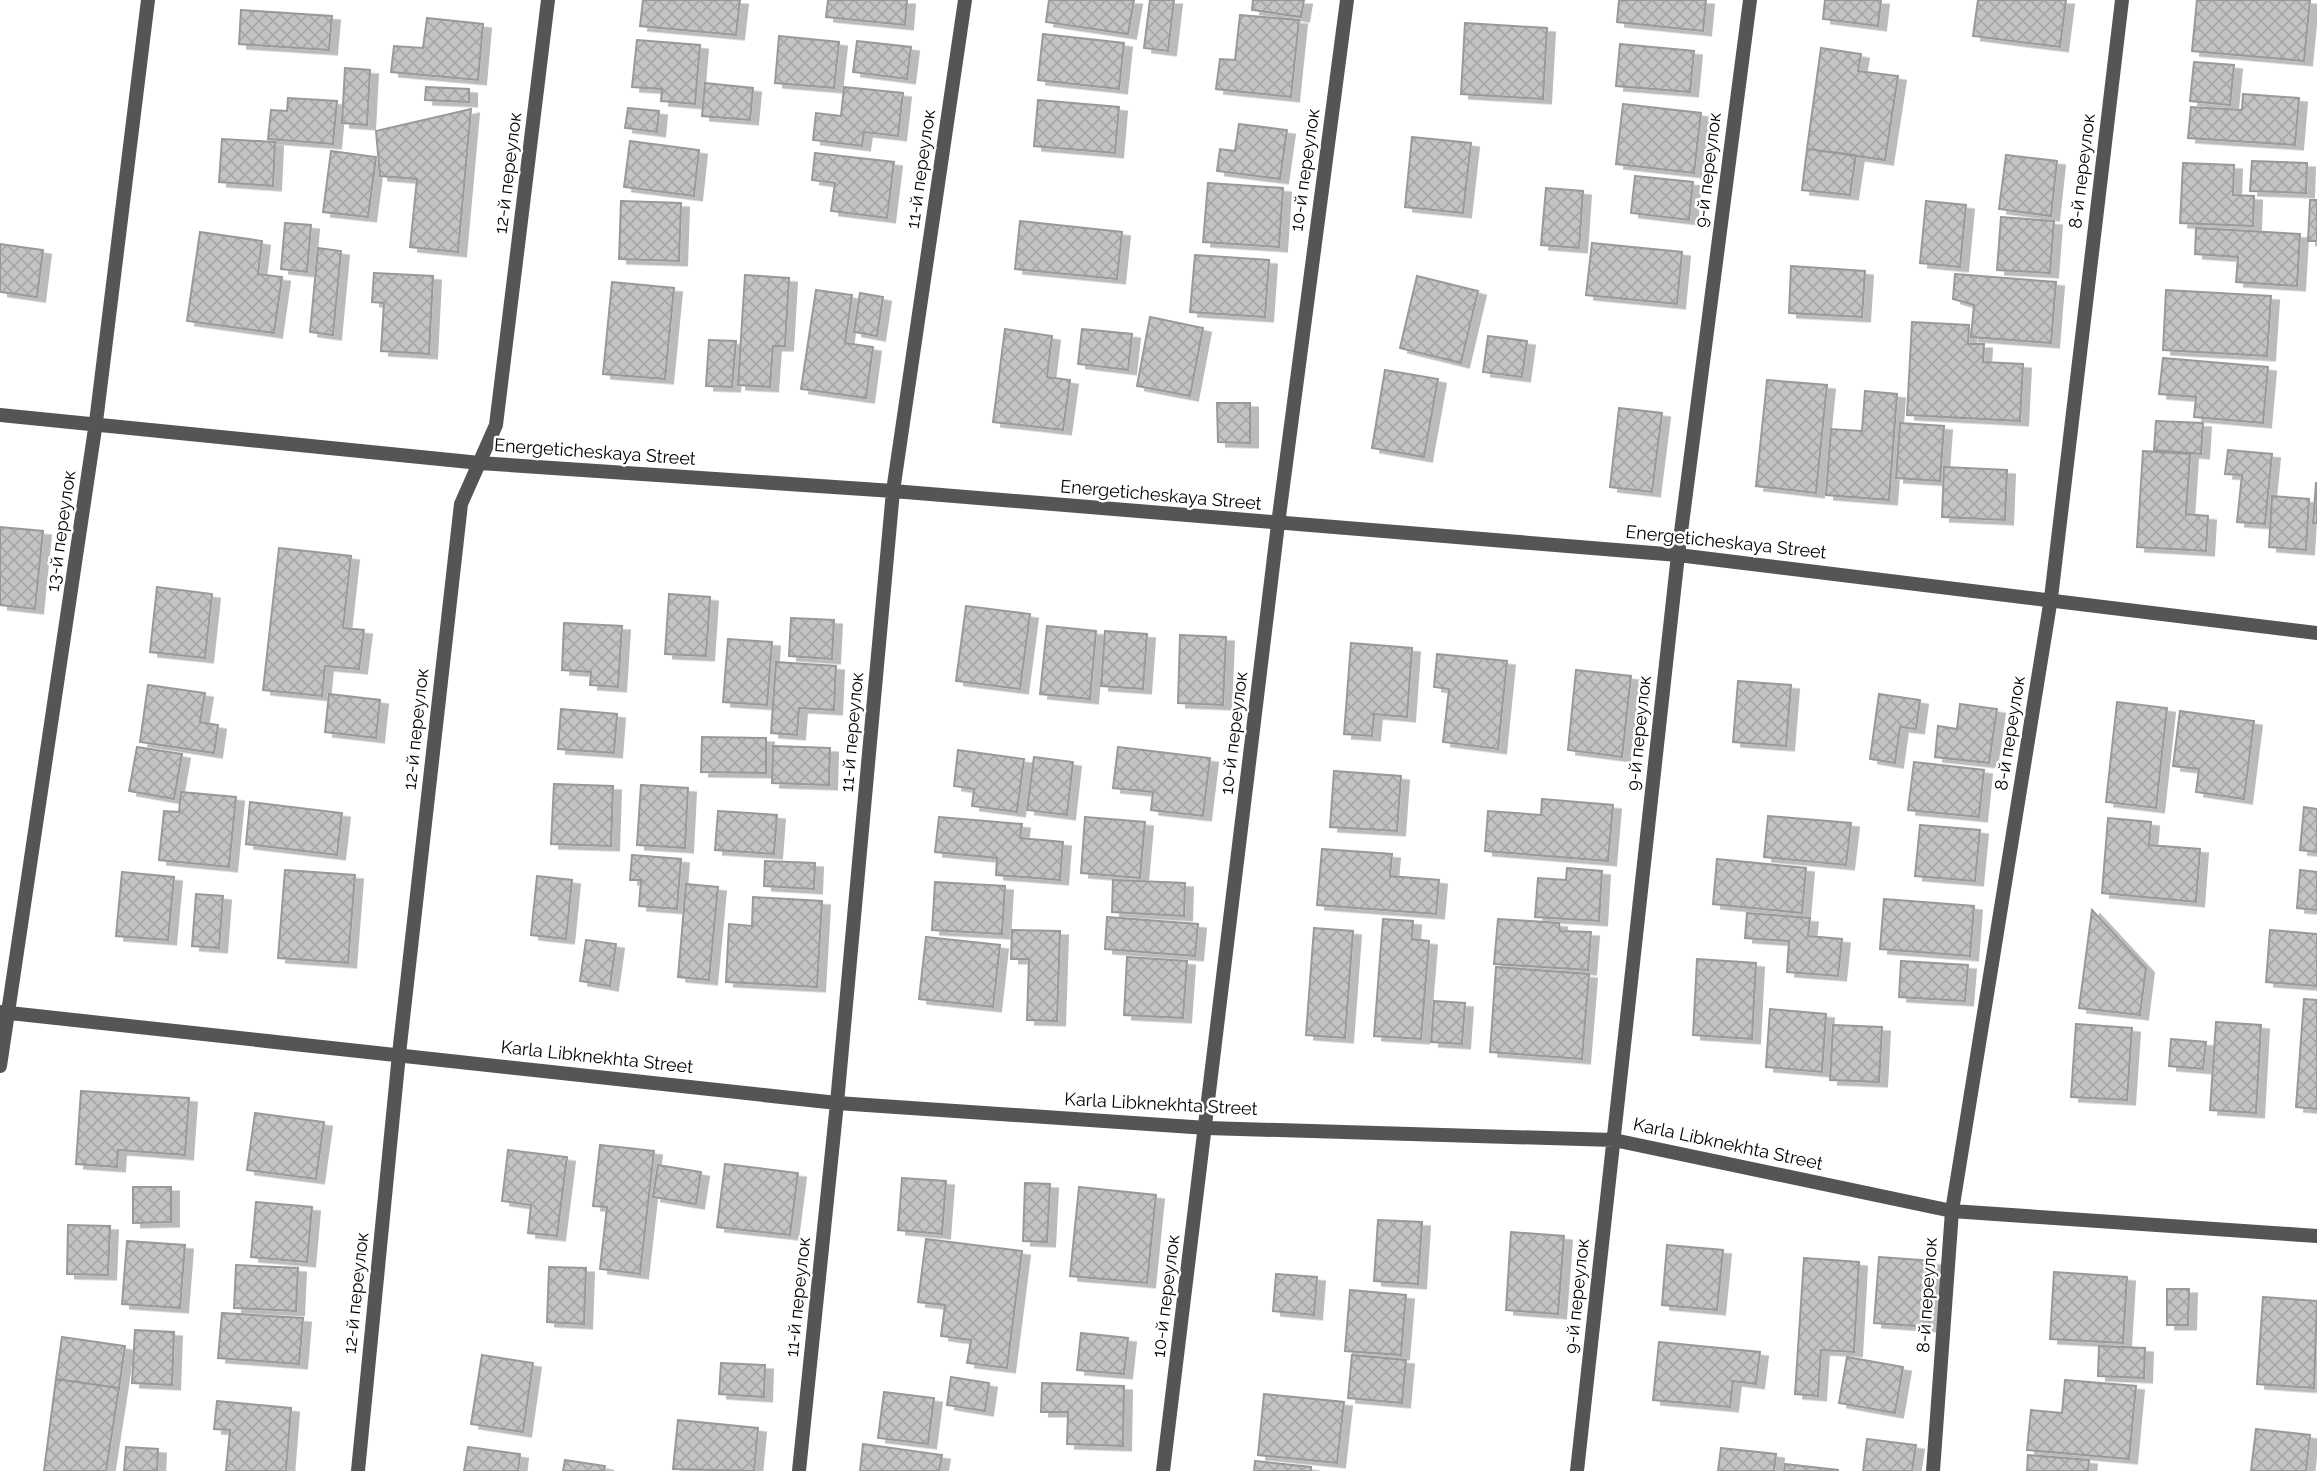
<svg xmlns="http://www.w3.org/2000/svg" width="2317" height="1471" font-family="Raleway,sans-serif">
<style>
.building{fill:url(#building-cross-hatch);stroke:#999;stroke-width:2;filter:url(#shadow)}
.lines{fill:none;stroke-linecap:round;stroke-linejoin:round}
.minor{stroke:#555;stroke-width:14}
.tertiary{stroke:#555;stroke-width:14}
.labels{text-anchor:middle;stroke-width:5;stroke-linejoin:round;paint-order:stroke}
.street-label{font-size:18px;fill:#000;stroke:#fff}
</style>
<defs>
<pattern id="building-cross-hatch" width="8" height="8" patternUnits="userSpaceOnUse" patternTransform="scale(1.75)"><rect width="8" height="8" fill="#c4c4c4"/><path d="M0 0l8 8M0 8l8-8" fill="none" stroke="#a7a7a7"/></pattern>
<filter id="shadow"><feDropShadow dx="8" dy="4.5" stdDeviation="0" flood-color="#0004"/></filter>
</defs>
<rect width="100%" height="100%" fill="#fff"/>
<path class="building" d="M643 0H740L736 35 640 26Z
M828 0H907L905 25 826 17Z
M1049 0H1134L1128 34 1046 22Z
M1150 0H1174L1168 51 1144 48Z
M1253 0H1304L1301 17 1252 10Z
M1619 0H1706L1703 31 1617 22Z
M1825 0H1881L1878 26 1823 19Z
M1978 0H2066L2060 47 1973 36Z
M2197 0H2310L2304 61 2192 51Z
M241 10 332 16 329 50 239 44Z
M1240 15 1299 20 1291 97 1216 89 1220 59 1235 60Z
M427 18 483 24 478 80 391 72 394 46 423 48Z
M1465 23 1547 28 1543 99 1461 94Z
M1043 34 1124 43 1119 89 1038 80Z
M779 36 839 42 834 88 775 83Z
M637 40 700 45 695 104 661 101 662 89 632 87Z
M857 41 911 47 907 79 853 72Z
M1620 44 1694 51 1690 92 1616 86Z
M1821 48 1861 54 1858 71 1898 76 1885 160 1807 149Z
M2194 62 2234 65 2230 105 2190 101Z
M345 68 370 70 367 125 342 123Z
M705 83 753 88 750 120 702 116Z
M426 87 469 89V102L425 100Z
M844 87 903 93 898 136 864 132 862 146 813 140 816 113 841 116Z
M2243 94 2299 98 2295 145 2188 138 2191 107 2242 110Z
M288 98 337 101 333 144 268 139 271 110 287 111Z
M1038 100 1119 107 1115 153 1034 146Z
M1623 104 1701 113 1694 173 1616 164Z
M628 108 659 111 657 132 625 128Z
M471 109 458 252 410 247 417 179 380 176 376 131Z
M1239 124 1287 130 1280 179 1217 171 1220 149 1235 151Z
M1412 137 1471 143 1463 213 1405 207Z
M222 139 275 142 273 186 219 182Z
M630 141 699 150 694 196 624 187Z
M1807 149 1856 155 1850 195 1802 190Z
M331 151 376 157 368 217 323 212Z
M815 153 894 162 887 218 831 211 835 183 812 180Z
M2006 155 2057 161 2051 216 1999 209Z
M2252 161 2307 163 2306 193 2250 191Z
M2183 163 2234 165 2233 195 2254 196 2253 226 2180 223Z
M1635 176 1693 182 1689 220 1631 213Z
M1208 183 1283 188 1279 247 1203 242Z
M1546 188 1583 191 1579 248 1541 245Z
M2310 200H2317V241H2308Z
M621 201 681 203 679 261 619 259Z
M1926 201 1966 205 1960 267 1920 263Z
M2001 217 2054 221 2050 273 1997 270Z
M1020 221 1122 232 1117 279 1015 269Z
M285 223 311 225 307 272 281 269Z
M2196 228 2300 234 2297 286 2236 282 2238 257 2195 254Z
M200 232 262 241 258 274 282 277 274 333 187 321Z
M1592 243 1682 252 1677 304 1586 295Z
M0 244 43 250 37 297 0 292Z
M318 248 341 251 333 335 310 332Z
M1195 255 1269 260 1265 317 1190 312Z
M1791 266 1865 271 1862 317 1789 313Z
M374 273 433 276 429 354 381 351 384 303 372 302Z
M1955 274 2056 282 2051 343 1971 337 1974 305 1953 299Z
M745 275 789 278 785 346H773L770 387 738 385Z
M1417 276 1478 291 1461 363 1400 348Z
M612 282 674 288 665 379 603 374Z
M816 290 852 295 845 343 873 347 866 398 801 389Z
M2166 290 2271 296 2267 356 2163 350Z
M860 293 883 297 877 336 854 332Z
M1150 317 1203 328 1190 396 1137 386Z
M1912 322 1969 325 1968 344H1984L1983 362 2023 364 2020 421 1907 415Z
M1005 329 1052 336 1047 377 1070 380 1063 430 993 422Z
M1082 329 1132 334 1128 370 1078 364Z
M1488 336 1527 341 1522 377 1483 372Z
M709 340 736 341 732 387 706 386Z
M2163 358 2268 367 2263 423 2194 417 2196 397 2159 394Z
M1385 370 1438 379 1424 457 1372 448Z
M1767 380 1827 385 1816 493 1756 486Z
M1865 391 1897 394 1889 500 1826 495 1831 429 1862 431Z
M1217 403H1250V443L1218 442Z
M1619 408 1662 413 1652 492 1610 487Z
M2156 421 2203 423 2201 454 2154 450Z
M1900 423 1944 426 1940 481 1896 478Z
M2228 450 2272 454 2265 524 2237 522 2242 475 2225 474Z
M2143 451 2190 454 2186 514 2208 516 2206 551 2137 547Z
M1944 467 2007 470 2005 520 1942 517Z
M2316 483H2317V523H2313Z
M2272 496 2309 499 2306 550 2269 547Z
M0 527 43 531 35 609 0 605Z
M279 548 351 556 343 628 364 630 359 669 325 666 322 696 263 690Z
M157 587 212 594 205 658 150 652Z
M669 594 710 597 706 656 665 654Z
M966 606 1030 614 1020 689 956 681Z
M791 618 834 620 832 659 789 656Z
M564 623 622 626 618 687 590 685 591 672 562 670Z
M1047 626 1096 631 1090 699 1040 694Z
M1105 631 1147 634 1143 689 1101 686Z
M1180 635 1226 637 1223 705 1178 703Z
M728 639 772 642 767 705 723 702Z
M1351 643 1412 648 1407 717 1374 714 1372 736 1344 734Z
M1437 654 1507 661 1498 749 1443 742 1449 689 1434 687Z
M776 662 836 666 834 710 799 708 797 735 771 733Z
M1576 670 1631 676 1622 757 1568 750Z
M1738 681 1791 685 1786 746 1733 742Z
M148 685 205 693 200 722 218 725 214 753 140 742Z
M329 694 380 700 376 738 325 732Z
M1879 694 1920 700 1916 729 1900 727 1895 763 1870 759Z
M2117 702 2167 708 2156 808 2106 802Z
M1960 704 1997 709 1989 763 1935 757 1938 726 1957 729Z
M561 709 617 714 614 753 558 749Z
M2180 711 2254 721 2244 799 2196 792 2199 769 2173 766Z
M702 737 766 738V773L701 772Z
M773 746 830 748 829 785 772 783Z
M137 747 182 754 174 799 129 791Z
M1118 747 1210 758 1203 816 1151 810 1153 792 1113 788Z
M958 750 1024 759 1017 812 972 806 974 789 954 786Z
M1034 757 1073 762 1067 815 1027 810Z
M1914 762 1984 770 1979 817 1908 810Z
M1334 771 1401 776 1397 831 1330 827Z
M554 784 613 786 611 846 551 844Z
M641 785 688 788 685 848 637 845Z
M181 792 236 797 229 867 159 860 164 811 179 812Z
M1542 799 1613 805 1608 861 1485 851 1488 811 1541 815Z
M250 802 342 813 337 855 246 844Z
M2304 807 2317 809V852L2300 850Z
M718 811 777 815 774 854 715 850Z
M1768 816 1851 823 1846 865 1764 857Z
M939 817 1022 824 1020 838 1063 842 1060 880 996 875 997 858 935 852Z
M1085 817 1145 822 1140 878 1081 873Z
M2108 818 2151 822 2149 845 2200 849 2196 902 2102 893Z
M1920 825 1980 830 1975 881 1915 876Z
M1322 849 1392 854 1390 876 1439 880 1436 914 1317 905Z
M632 855 681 859 677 909 639 906 641 880H630Z
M1717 859 1806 868 1802 913 1713 904Z
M765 861 815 863 814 889 764 886Z
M1567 868 1602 871 1599 921 1535 917 1538 878 1566 880Z
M285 870 355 875 348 963 278 958Z
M2300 870 2317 872V910L2297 908Z
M122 872 174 877 168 940 116 936Z
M537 876 572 880 566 939 531 935Z
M1113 880 1185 883 1184 916 1112 912Z
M935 882 1005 886 1002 934 932 930Z
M686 884 718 887 709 980 678 977Z
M196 894 223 896 219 948 192 946Z
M753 897 822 901 817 987 726 982 729 924 752 926Z
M1884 899 1974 906 1970 956 1880 949Z
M2092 910 2146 968 2140 1015 2079 1008Z
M1747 913 1810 918 1808 936 1842 939 1838 976 1787 972 1789 941 1745 938Z
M1107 917 1198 924 1195 956 1105 949Z
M1383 919 1413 921 1412 939 1429 941 1421 1039 1374 1036Z
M1498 919 1559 923 1560 931 1591 932 1588 970 1494 964Z
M1314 928 1353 931 1345 1038 1306 1035Z
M1012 930 1060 931 1057 1021 1027 1020 1029 959H1011Z
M2270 930 2317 934V986L2266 982Z
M926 937 1000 945 993 1007 919 999Z
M586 940 616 944 610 986 580 981Z
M1127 957 1187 961 1183 1018 1124 1015Z
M1697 959 1756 963 1752 1039 1693 1035Z
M1901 961 1968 965 1965 1001 1899 997Z
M1496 967 1589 974 1582 1059 1490 1052Z
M2304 999 2317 1000V1109L2296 1107Z
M1434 1001 1465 1003 1462 1044 1431 1042Z
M1770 1009 1826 1014 1822 1072 1766 1067Z
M2216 1022 2261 1025 2256 1113 2210 1110Z
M2076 1024 2132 1028 2127 1100 2071 1097Z
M1833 1025 1882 1027 1879 1082 1830 1080Z
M2171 1039 2206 1042 2203 1069 2169 1066Z
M81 1091 189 1098 185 1155 118 1150 117 1167 76 1164Z
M255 1113 324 1122 316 1179 247 1170Z
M600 1145 654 1151 640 1274 600 1269 607 1207 593 1206Z
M508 1150 567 1157 557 1236 528 1233 531 1205 502 1201Z
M725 1164 798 1173 790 1235 717 1227Z
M658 1165 701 1172 696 1204 653 1197Z
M902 1178 946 1181 942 1234 898 1230Z
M1025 1183 1050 1184 1047 1242 1023 1241Z
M133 1187H171V1222L133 1223Z
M1079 1187 1156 1195 1147 1283 1070 1276Z
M256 1202 312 1207 307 1262 251 1257Z
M1378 1220 1422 1222 1418 1284 1374 1281Z
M68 1225 110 1226 108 1275 67 1274Z
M1511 1232 1564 1236 1558 1314 1506 1310Z
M926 1239 1022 1251 1007 1368 967 1363 971 1340 941 1336 945 1305 918 1302Z
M127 1241 185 1245 180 1308 122 1304Z
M1667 1245 1723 1250 1717 1310 1662 1305Z
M1879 1257 1934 1261 1929 1327 1874 1323Z
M1804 1258 1859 1262 1854 1352 1821 1350 1818 1396 1795 1394Z
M236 1265 298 1268 296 1311 234 1308Z
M549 1267 586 1268 584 1324 547 1322Z
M2054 1272 2127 1277 2123 1343 2050 1339Z
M1276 1274 1317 1277 1314 1315 1273 1311Z
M2167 1289H2189L2188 1325H2167Z
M1350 1290 1406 1295 1401 1355 1345 1351Z
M2263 1297 2317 1301 2314 1388 2257 1384Z
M222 1313 303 1318 299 1364 218 1358Z
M135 1330 174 1332 172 1385 132 1383Z
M1081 1333 1128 1338 1124 1374 1077 1370Z
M62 1337 125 1346 119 1388 56 1379Z
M1659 1342 1760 1352 1756 1384 1733 1381 1730 1407 1653 1400Z
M2099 1346 2145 1348 2144 1378 2098 1376Z
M482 1355 533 1363 523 1432 471 1424Z
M1352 1355 1406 1360 1402 1403 1348 1398Z
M1847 1357 1903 1367 1895 1413 1839 1403Z
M721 1363 765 1365 764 1397 719 1394Z
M951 1377 989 1383 985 1411 947 1405Z
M56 1379 119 1388 106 1471H44Z
M2065 1380 2136 1386 2129 1459 2027 1450 2031 1410 2062 1413Z
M1042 1383 1124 1386 1123 1446 1067 1444 1068 1412H1041Z
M884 1392 934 1398 928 1444 878 1438Z
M1264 1394 1344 1402 1337 1463 1258 1455Z
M217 1401 291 1408 286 1471H226L230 1430 214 1429Z
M678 1420 758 1428 754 1471 673 1469Z
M2256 1429 2310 1435 2306 1471H2251Z
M1867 1439 1916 1445 1912 1471H1863Z
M863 1444 942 1455 939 1471H860Z
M126 1447 158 1449 157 1471H124Z
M468 1447 520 1454 518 1471H464Z
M1721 1448 1776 1454 1774 1471H1718Z
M2028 1455 2089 1460 2088 1471H2027Z
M565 1460 605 1466 604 1471H563Z
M1255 1461 1311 1467V1471H1254Z
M1785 1464 1838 1470V1471H1784Z"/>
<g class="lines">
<path class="minor" d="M0 415 480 463 893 491 1678 555 2317 633
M0 1012 837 1103 1207 1128 1614 1140 1952 1211 2317 1236
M0 1066 96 422 148 0
M358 1471 399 1054 461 504 496 425 548 0
M799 1471 837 1103 893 491 965 0
M1577 1471 1678 555 1750 0
M1933 1471 1952 1211 2051 598 2122 0"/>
<path class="tertiary" d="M1163 1471 1278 524 1347 0"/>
</g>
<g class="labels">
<g class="street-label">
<text transform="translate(921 169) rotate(-82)" y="6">11-й переулок</text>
<text transform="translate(1305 170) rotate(-82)" y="6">10-й переулок</text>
<text transform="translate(1708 170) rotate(-83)" y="6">9-й переулок</text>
<text transform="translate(2082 171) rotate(-83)" y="6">8-й переулок</text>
<text transform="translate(508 173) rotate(-83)" y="6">12-й переулок</text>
<text transform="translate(595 452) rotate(4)" y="6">Energeticheskaya Street</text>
<text transform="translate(1161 495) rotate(5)" y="6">Energeticheskaya Street</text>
<text transform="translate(61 531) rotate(-82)" y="6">13-й переулок</text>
<text transform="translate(1726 542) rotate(6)" y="6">Energeticheskaya Street</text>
<text transform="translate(416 729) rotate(-84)" y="6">12-й переулок</text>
<text transform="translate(852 732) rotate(-85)" y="6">11-й переулок</text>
<text transform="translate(1234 733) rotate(-83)" y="6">10-й переулок</text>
<text transform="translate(1639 733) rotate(-84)" y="6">9-й переулок</text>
<text transform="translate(2010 733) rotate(-81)" y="6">8-й переулок</text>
<text transform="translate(597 1057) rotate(6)" y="6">Karla Libknekhta Street</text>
<text transform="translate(1161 1104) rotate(3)" y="6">Karla Libknekhta Street</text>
<text transform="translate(1728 1144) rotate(12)" y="6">Karla Libknekhta Street</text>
<text transform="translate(356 1293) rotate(-84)" y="6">12-й переулок</text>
<text transform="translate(1927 1295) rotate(-86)" y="6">8-й переулок</text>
<text transform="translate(1166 1296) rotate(-83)" y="6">10-й переулок</text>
<text transform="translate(1577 1296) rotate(-84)" y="6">9-й переулок</text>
<text transform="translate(798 1297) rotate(-84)" y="6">11-й переулок</text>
</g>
</g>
</svg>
